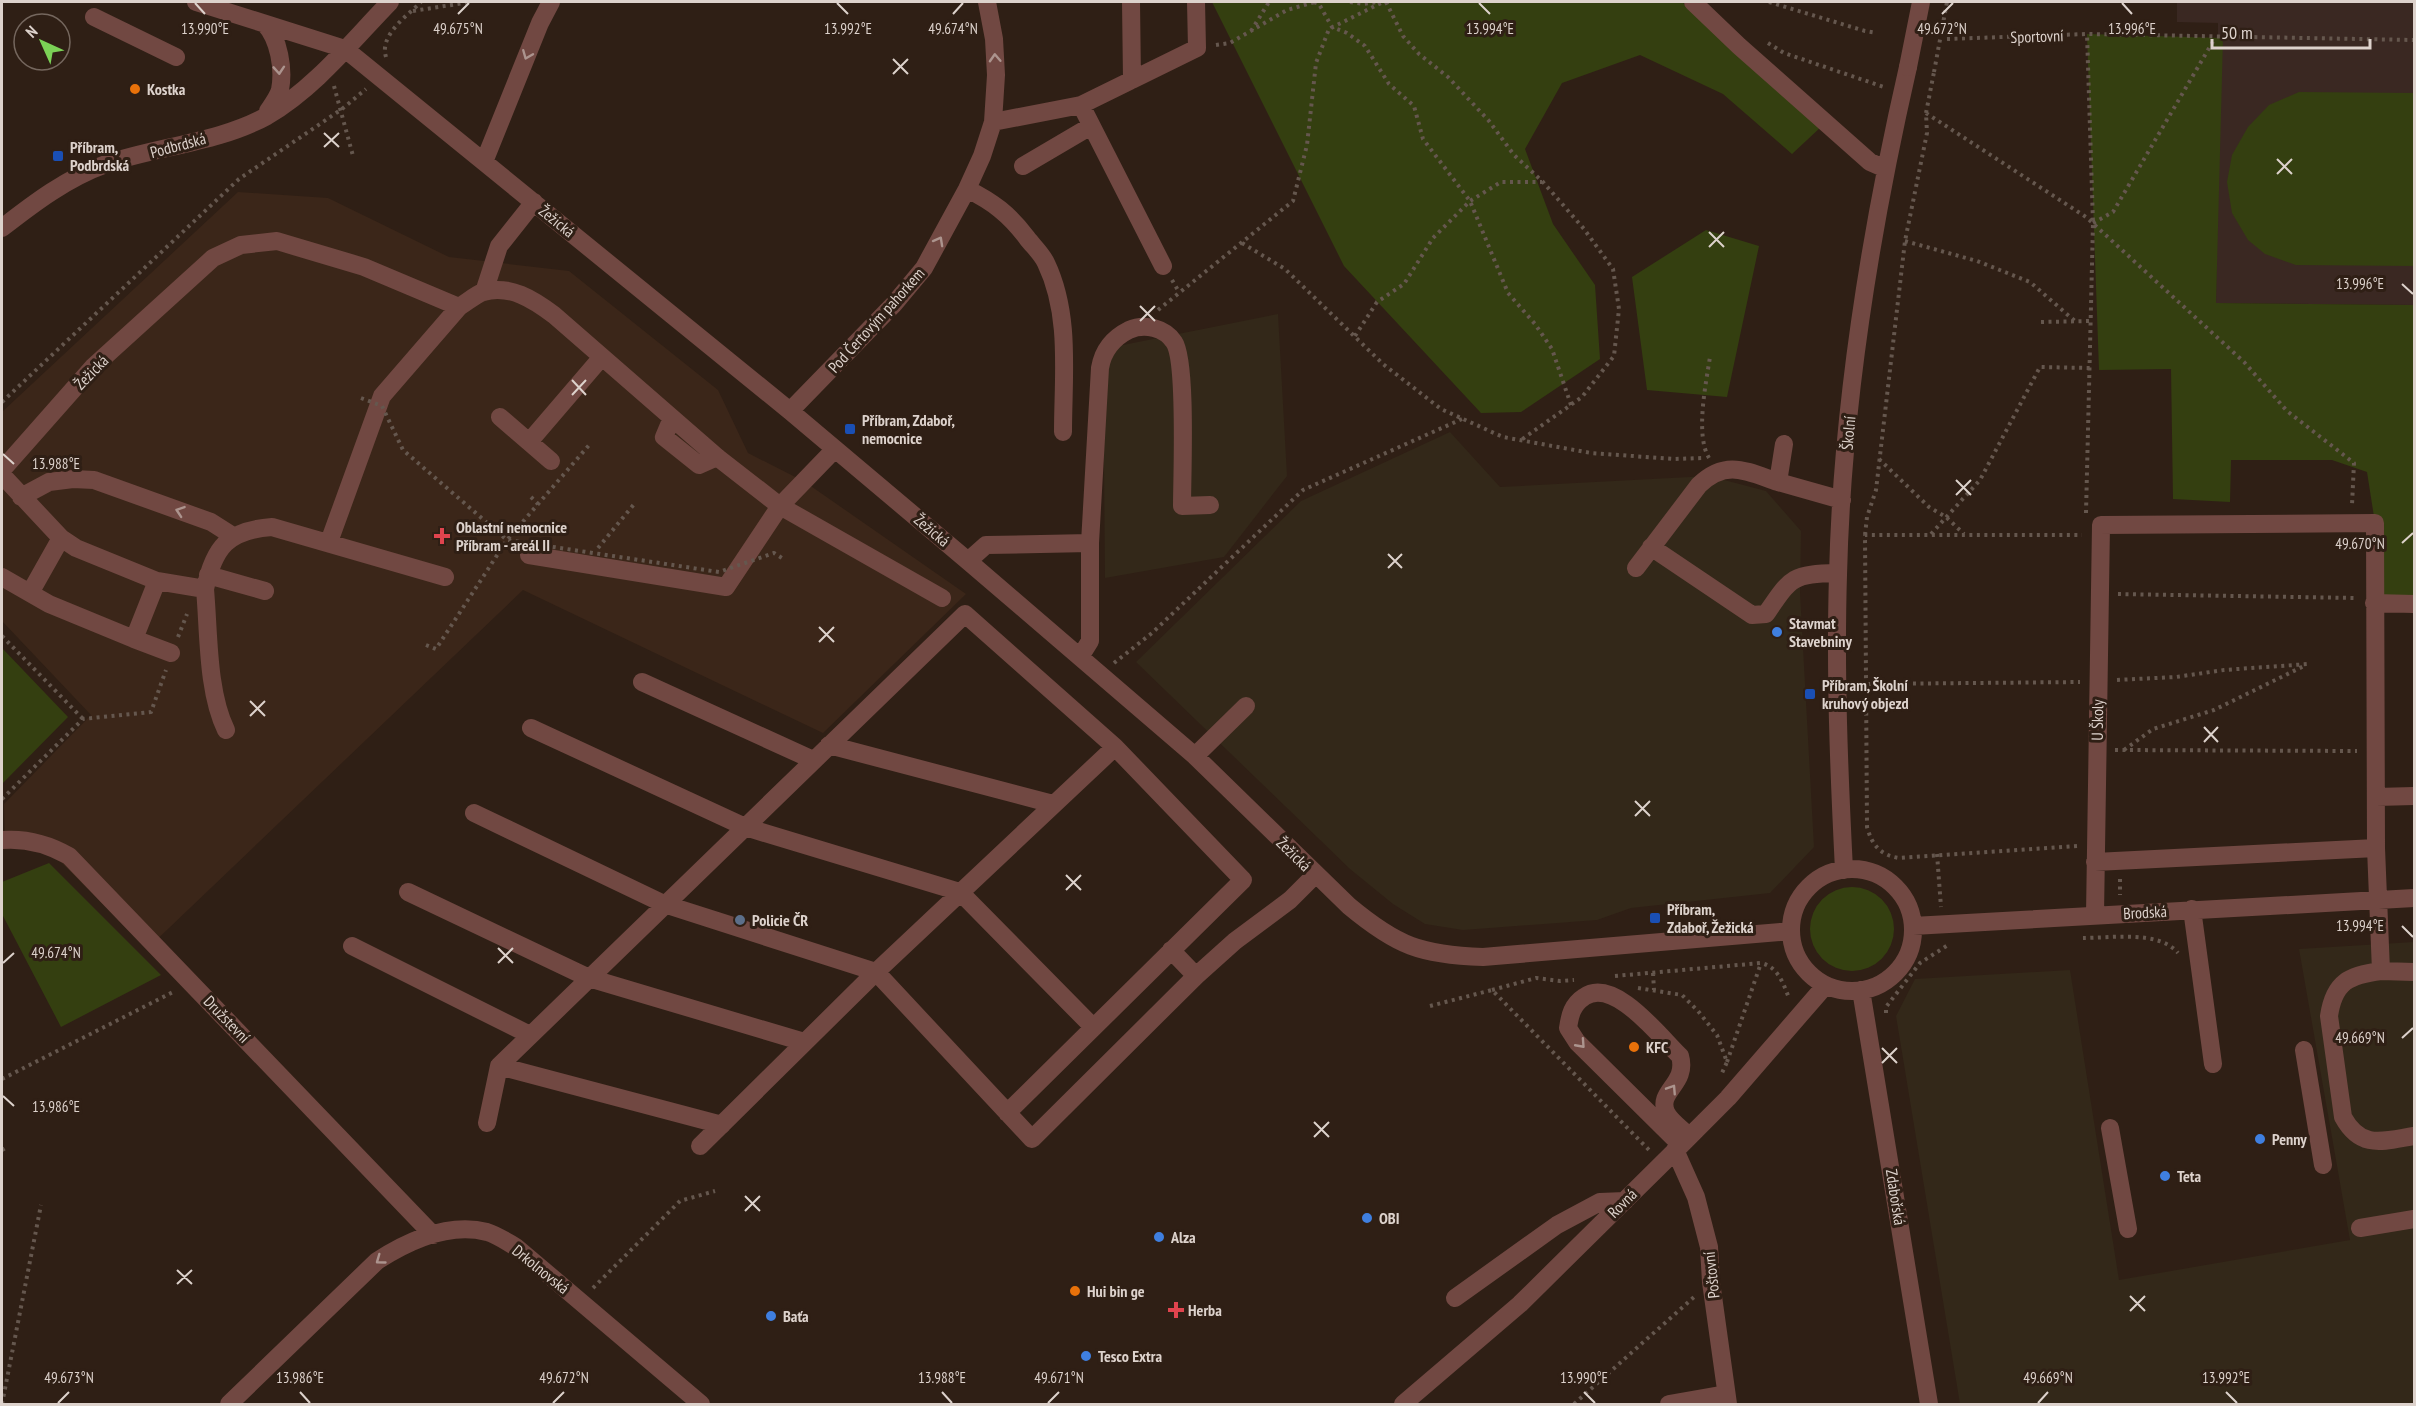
<svg xmlns="http://www.w3.org/2000/svg" width="2416" height="1406" font-family="'PT Sans Narrow',sans-serif">
<style>
.built{fill:#3b2619}
.industrial{fill:#332819}
.education{fill:#3a2822}
.green{fill:#343f10}
.lines{fill:none;stroke-linecap:round;stroke-linejoin:round}
.path{stroke:#65574e;stroke-width:4;stroke-dasharray:3 4.5;stroke-linecap:butt}
.minor{stroke:#714842;stroke-width:18}
.path-bridge{stroke:#65574e;stroke-width:4;stroke-dasharray:3 4.5;stroke-linecap:butt}
.minor-bridge{stroke:#714842;stroke-width:18}
.oneway{stroke:#ac948e}
.ticks{fill:none;stroke:#ddd2cc;stroke-width:2}
.food-dot{fill:#e8710a;stroke:#2f1f15;stroke-width:2}
.transit-dot{fill:#1a4fb4;stroke:#2f1f15;stroke-width:2}
.health-dot{fill:#e0444e;stroke:#2f1f15;stroke-width:2}
.shop-dot{fill:#3f7fe0;stroke:#2f1f15;stroke-width:2}
.service-dot{fill:#5c6f8a;stroke:#2f1f15;stroke-width:2}
.labels{text-anchor:middle;stroke-width:6;stroke-linejoin:round;paint-order:stroke}
.street-label{font-size:16px;fill:#ddd2cc;stroke:#2f1f15}
.poi-label{font-size:16px;font-weight:bold;fill:#ddd2cc;stroke:#2f1f15;text-anchor:start}
.ticks-label{font-size:15px;text-anchor:middle;fill:#ddd2cc;stroke:#2f1f15;stroke-width:6;stroke-linejoin:round;paint-order:stroke}
</style>
<rect width="100%" height="100%" fill="#2f1f15"/>
<path class="built" d="M238 192 328 198 449 257 569 271 718 390 748 453 805 482 966 594 823 733 523 590 147 949 60 861 44 852 28 848 5 847 4 804 91 715 2 621V412Z"/>
<path class="industrial" d="M1278 314 1287 476 1224 557 1105 578 1103 349Z
M1450 432 1500 487 1709 476 1766 491 1801 531 1800 593 1814 847 1770 893 1631 908 1597 920 1463 930 1425 924 1393 904 1350 869 1136 662 1301 501Z
M2414 942V1404H1960L1896 1016 1915 979 2070 970 2119 1280 2350 1240 2299 949Z"/>
<path class="education" d="M2177 2H2414V305L2216 303 2218 23 2177 22Z"/>
<path class="green" d="M1212 2H1682L1822 126 1792 154 1723 94 1640 55 1562 83 1525 149 1553 224 1595 285 1600 359 1521 412 1481 413 1344 266Z
M2087 34 2223 38 2216 303 2414 305V604L2374 603 2375 523 2367 472 2332 460H2231L2230 502 2173 499 2171 369 2099 370Z
M2299 92 2414 93V266L2296 265 2265 254 2248 240 2232 213 2227 182 2232 155 2248 127 2269 105Z
M1706 230 1759 246 1727 397 1647 390 1632 277Z
M2 648 68 717 2 784Z
M49 863 161 975 61 1027 2 914V882Z
M1810 929a42 42 0 1 1 84 0a42 42 0 1 1-84 0Z"/>
<g class="lines">
<path class="path" d="M1314 2 1319 4 1332 27 1347 33 1365 46 1389 84 1414 106 1423 139 1470 201 1508 293 1535 324 1552 349 1571 405
M1350 2 1363 4 1377 2
M1386 2 1403 36 1419 54 1448 77 1489 121 1514 155 1543 182 1584 229 1613 269 1619 309 1614 356 1582 397 1521 440
M1769 2 1865 31 1877 33
M413 11 470 2
M1251 31 1269 2
M1947 39 2087 34 2414 40
M1768 43 1784 53 1884 87
M1216 45 1230 43 1287 10 1315 2
M386 57C379 35 407 16 421 2
M334 86 353 156
M1926 113 2086 217 2244 362 2287 411 2354 463 2352 505
M2093 223 2113 212 2215 38
M1905 241 1977 261 2030 282 2076 322
M1242 243 1285 269 1383 364 1441 409 1503 437 1591 453 1674 459 1702 458
M1172 280 1179 292
M1158 310 1293 201 1307 145 1316 63 1329 29 1383 2
M2041 322 2091 321
M1355 336 1377 302 1404 284 1433 238 1470 201 1501 182H1542
M2 402 239 179 342 109 366 89
M1709 458C1695 435 1706 383 1710 357
M1879 459 1929 507 1946 517 1964 534
M531 497 538 504
M2086 513 2093 223 2087 34
M1931 534 1980 480 2040 367 2090 368
M1865 535 1867 517 1876 490 1905 241 1927 133 1926 113 1934 72
M598 548 635 503
M2118 594 2357 598
M2 636 83 719
M178 637 187 614
M1114 663 1152 633 1303 490 1462 419
M2117 680 2176 677 2224 670 2308 664
M1868 684 2080 682
M2115 750 2357 751
M2124 750 2153 729 2214 710 2306 665
M2 799 83 719 151 712 166 670
M2077 846 1899 858C1880 855 1872 845 1867 827L1865 535H2082
M1937 854 1941 907
M2120 879V895
M2083 938C2111 938 2159 930 2178 953
M1653 973 1654 990
M1615 976 1761 963C1778 967 1783 983 1789 998
M1638 988 1682 995 1698 1011 1717 1035 1727 1062 1722 1073
M1492 990 1536 978 1560 981 1574 980
M1430 1006 1492 990 1651 1152
M1886 1013V1007L1920 963 1948 945
M1727 1062 1761 963
M2 1079 175 991
M2 1150 7 1147
M593 1288 680 1201 715 1191
M2 1404 41 1205
M1574 1404 1694 1297"/>
<path class="minor" d="M196 2 345 49 790 411 968 561 1195 756 1349 906C1397 946 1421 955 1483 957L1791 931
M1131 2 1132 80
M1693 2 1739 46 1870 162 1886 169
M94 17 176 57
M265 24C279 39 284 69 280 90 278 97 272 105 268 111
M1081 105 1163 266
M993 122 1081 105 1197 48 1196 2
M484 162 540 23 551 2
M1023 166 1091 126
M967 189C993 202 1009 214 1027 238 1033 246 1042 254 1046 263 1071 315 1063 376 1063 432
M2 228C34 203 67 178 106 164 158 146 218 143 267 116 315 88 352 41 390 2
M484 292 499 246 534 202
M790 411 894 304 924 268 967 189 982 156 993 122 996 75 994 39 987 2
M500 417 529 442 601 358
M672 418 664 437 699 465 717 457
M529 442 551 461
M1784 444 1778 482 1842 500
M2 470 93 367 213 258 241 245 277 241 364 267 459 307C466 303 475 295 483 292 510 284 534 300 554 315L717 457 780 506 942 598
M2 475 61 538 76 548 157 581 205 589
M21 497 49 482 73 479 94 480 211 522 233 536
M329 542 382 396 459 307
M1651 547 1752 615 1766 614C1791 577 1792 574 1838 573
M529 555 726 587 780 506 835 449
M968 561 986 545 1090 543
M1636 568 1699 485C1726 459 1746 471 1778 482
M208 575 265 591
M2 577 49 604 134 639 157 581
M30 593 61 538
M2374 603 2414 604
M134 639 171 653
M1080 657 1090 641V543L1100 368C1103 350 1113 338 1129 330 1145 323 1165 328 1174 342 1187 361 1182 477 1182 506L1210 505
M642 682 813 760
M531 728 745 827 960 892 1093 1027
M226 730C207 691 209 633 205 589 214 547 228 530 272 527L445 577
M829 745 1053 804
M1195 756 1246 706
M2376 797 2414 796
M474 813 664 904 876 972 1032 1139 1196 976 1235 941 1290 900 1316 874
M2 840C26 838 48 844 69 856L433 1235
M2095 862 2376 848
M1791 930a61 61 0 1 1 122 0a61 61 0 1 1-122 0Z
M1844 870C1839 771 1835 673 1838 575 1842 404 1870 233 1908 67
M408 892 589 978 804 1042
M2192 909 2213 1064
M2095 915 2101 525 2375 523 2376 848 2381 971 2414 972
M1913 926 2414 898
M352 946 530 1035
M1171 950 1196 976
M2381 971C2349 975 2334 982 2329 1016L2343 1117C2361 1150 2383 1141 2414 1136
M1861 990 1929 1404
M2304 1050 2323 1165
M499 1066 722 1125
M1007 1113 1243 880 1115 747
M487 1123 499 1066 965 614 1115 747 876 972 700 1146
M2110 1128 2128 1229
M1681 1145 1577 1042 1568 1028C1570 1015 1572 1005 1584 997 1614 976 1660 1037 1680 1056 1688 1084 1657 1091 1666 1112 1670 1121 1682 1129 1689 1136
M1675 1150 1696 1197 1709 1247 1711 1282 1728 1404
M2360 1228 2414 1219
M1455 1298 1557 1225 1600 1202 1625 1201
M229 1404 377 1261C408 1241 448 1222 487 1232 497 1235 507 1242 516 1247L701 1404
M1403 1404 1520 1304 1681 1145 1728 1098 1825 986
M1669 1404 1726 1394"/>
<path class="path-bridge" d="M1934 72 1947 2
M361 398 382 406 403 450 507 540 719 572 774 553 782 558
M426 645 436 649 507 540 590 444"/>
<path class="minor-bridge" d="M1908 67 1921 2"/>
</g>
<defs><path id="oneway-chevron" d="M-2-3.5L2.5 0L-2 3.5" fill="none" stroke-width="1.6" stroke-linecap="round" stroke-linejoin="round" transform="scale(1.5)"/></defs>
<g class="oneway">
<use href="#oneway-chevron" transform="translate(527 55) rotate(112)"/>
<use href="#oneway-chevron" transform="translate(995 58) rotate(-93)"/>
<use href="#oneway-chevron" transform="translate(279 70) rotate(86)"/>
<use href="#oneway-chevron" transform="translate(939 241) rotate(-61)"/>
<use href="#oneway-chevron" transform="translate(180 511) rotate(-161)"/>
<use href="#oneway-chevron" transform="translate(1581 1044) rotate(48)"/>
<use href="#oneway-chevron" transform="translate(1672 1089) rotate(-57)"/>
<use href="#oneway-chevron" transform="translate(380 1260) rotate(144)"/>
</g>
<path class="ticks" d="M195 3 205 14M837 3 848 14M1479 3 1490 14M2122 3 2132 14M458 14 469 3M953 14 963 3M1942 14 1953 3M893 59 908 74M893 74 908 59M324 133 339 147M324 147 339 133M2277 159 2292 174M2277 174 2292 159M1709 232 1724 247M1709 247 1724 232M2402 284 2413 294M1140 306 1155 321M1140 321 1155 306M572 380 586 395M572 395 586 380M3 454 14 464M1956 480 1971 495M1956 495 1971 480M2402 543 2413 533M1388 554 1402 568M1388 568 1402 554M819 627 834 642M819 642 834 627M250 701 265 716M250 716 265 701M2204 727 2218 742M2204 742 2218 727M1635 801 1650 816M1635 816 1650 801M1066 875 1081 890M1066 890 1081 875M2402 926 2413 937M498 948 513 963M3 963 14 953M498 963 513 948M2402 1038 2413 1028M1882 1048 1897 1063M1882 1063 1897 1048M3 1096 14 1106M1314 1122 1329 1137M1314 1137 1329 1122M745 1196 760 1211M745 1211 760 1196M177 1270 192 1284M177 1284 192 1270M2130 1296 2145 1311M2130 1311 2145 1296M300 1392 310 1403M942 1392 952 1403M1584 1392 1595 1403M2226 1392 2237 1403M58 1403 69 1392M553 1403 564 1392M1048 1403 1059 1392M2038 1403 2048 1392"/>
<g class="food-dot">
<circle cx="135" cy="89" r="6"/>
<circle cx="1634" cy="1047" r="6"/>
<circle cx="1075" cy="1291" r="6"/>
</g>
<g class="transit-dot">
<rect x="52" y="150" width="12" height="12" rx="3"/>
<rect x="844" y="423" width="12" height="12" rx="3"/>
<rect x="1804" y="688" width="12" height="12" rx="3"/>
<rect x="1649" y="912" width="12" height="12" rx="3"/>
</g>
<g class="health-dot">
<path d="M439 527h6v6h6v6h-6v6h-6v-6h-6v-6h6z"/>
<path d="M1173 1301h6v6h6v6h-6v6h-6v-6h-6v-6h6z"/>
</g>
<g class="shop-dot">
<circle cx="1777" cy="632" r="6"/>
<circle cx="2260" cy="1139" r="6"/>
<circle cx="2165" cy="1176" r="6"/>
<circle cx="1367" cy="1218" r="6"/>
<circle cx="1159" cy="1237" r="6"/>
<circle cx="771" cy="1316" r="6"/>
<circle cx="1086" cy="1356" r="6"/>
</g>
<circle class="service-dot" cx="740" cy="920" r="6"/>
<g class="labels">
<g class="street-label">
<text transform="translate(2037 36) rotate(-2)" y="6">Sportovní</text>
<text transform="translate(178 145) rotate(-15)" y="6">Podbrdská</text>
<text transform="translate(557 221) rotate(39)" y="6">Žežická</text>
<text transform="translate(876 320) rotate(-48)" y="6">Pod Čertovým pahorkem</text>
<text transform="translate(91 372) rotate(-46)" y="6">Žežická</text>
<text transform="translate(1848 433) rotate(-85)" y="6">Školní</text>
<text transform="translate(932 530) rotate(40)" y="6">Žežická</text>
<text transform="translate(2097 720) rotate(-89)" y="6">U Školy</text>
<text transform="translate(1294 854) rotate(44)" y="6">Žežická</text>
<text transform="translate(2145 912) rotate(-3)" y="6">Brodská</text>
<text transform="translate(227 1019) rotate(46)" y="6">Družstevní</text>
<text transform="translate(1896 1197) rotate(81)" y="6">Zdabořská</text>
<text transform="translate(1622 1203) rotate(-45)" y="6">Rovná</text>
<text transform="translate(541 1269) rotate(39)" y="6">Drkolnovská</text>
<text transform="translate(1711 1275) rotate(-96)" y="6">Poštovní</text>
</g>
<g class="poi-label">
<text x="147" y="95">Kostka</text>
<text x="70" y="153">Příbram,<tspan x="70" dy="18">Podbrdská</tspan></text>
<text x="862" y="426">Příbram, Zdaboř,<tspan x="862" dy="18">nemocnice</tspan></text>
<text x="456" y="533">Oblastní nemocnice<tspan x="456" dy="18">Příbram - areál II</tspan></text>
<text x="1789" y="629">Stavmat<tspan x="1789" dy="18">Stavebniny</tspan></text>
<text x="1822" y="691">Příbram, Školní<tspan x="1822" dy="18">kruhový objezd</tspan></text>
<text x="1667" y="915">Příbram,<tspan x="1667" dy="18">Zdaboř, Žežická</tspan></text>
<text x="752" y="926">Policie ČR</text>
<text x="1646" y="1053">KFC</text>
<text x="2272" y="1145">Penny</text>
<text x="2177" y="1182">Teta</text>
<text x="1379" y="1224">OBI</text>
<text x="1171" y="1243">Alza</text>
<text x="1087" y="1297">Hui bin ge</text>
<text x="1188" y="1316">Herba</text>
<text x="783" y="1322">Baťa</text>
<text x="1098" y="1362">Tesco Extra</text>
</g>
</g>
<g class="ticks-label">
<text x="1490" y="34">13.994°E</text>
<text x="2132" y="34">13.996°E</text>
<text x="205" y="34">13.990°E</text>
<text x="458" y="34">49.675°N</text>
<text x="848" y="34">13.992°E</text>
<text x="953" y="34">49.674°N</text>
<text x="1942" y="34">49.672°N</text>
<text x="2360" y="289">13.996°E</text>
<text x="56" y="469">13.988°E</text>
<text x="2360" y="549">49.670°N</text>
<text x="2360" y="931">13.994°E</text>
<text x="56" y="958">49.674°N</text>
<text x="2360" y="1043">49.669°N</text>
<text x="56" y="1112">13.986°E</text>
<text x="69" y="1383">49.673°N</text>
<text x="564" y="1383">49.672°N</text>
<text x="2048" y="1383">49.669°N</text>
<text x="300" y="1383">13.986°E</text>
<text x="942" y="1383">13.988°E</text>
<text x="1059" y="1383">49.671°N</text>
<text x="1584" y="1383">13.990°E</text>
<text x="2226" y="1383">13.992°E</text>
</g>
<rect width="2416" height="1406" fill="none" stroke="#ddd2cc" stroke-width="6"/>
<g transform="translate(42 42) rotate(315)"><circle r="28" fill="#2f1f15" stroke="#75675e" stroke-width="1.5"/>
<path d="M0-4.5L10 22L0 15L-10 22Z" fill="#7bd156"/>
<text y="-9" font-size="16" font-weight="bold" text-anchor="middle" fill="#ddd2cc">N</text>
</g>
<path d="M2212 39v9h158v-9" fill="none" stroke="#ddd2cc" stroke-width="3"/>
<text x="2221" y="39" font-size="18" fill="#ddd2cc" stroke="#2f1f15" stroke-width="4.5" paint-order="stroke">50 m</text>
</svg>
